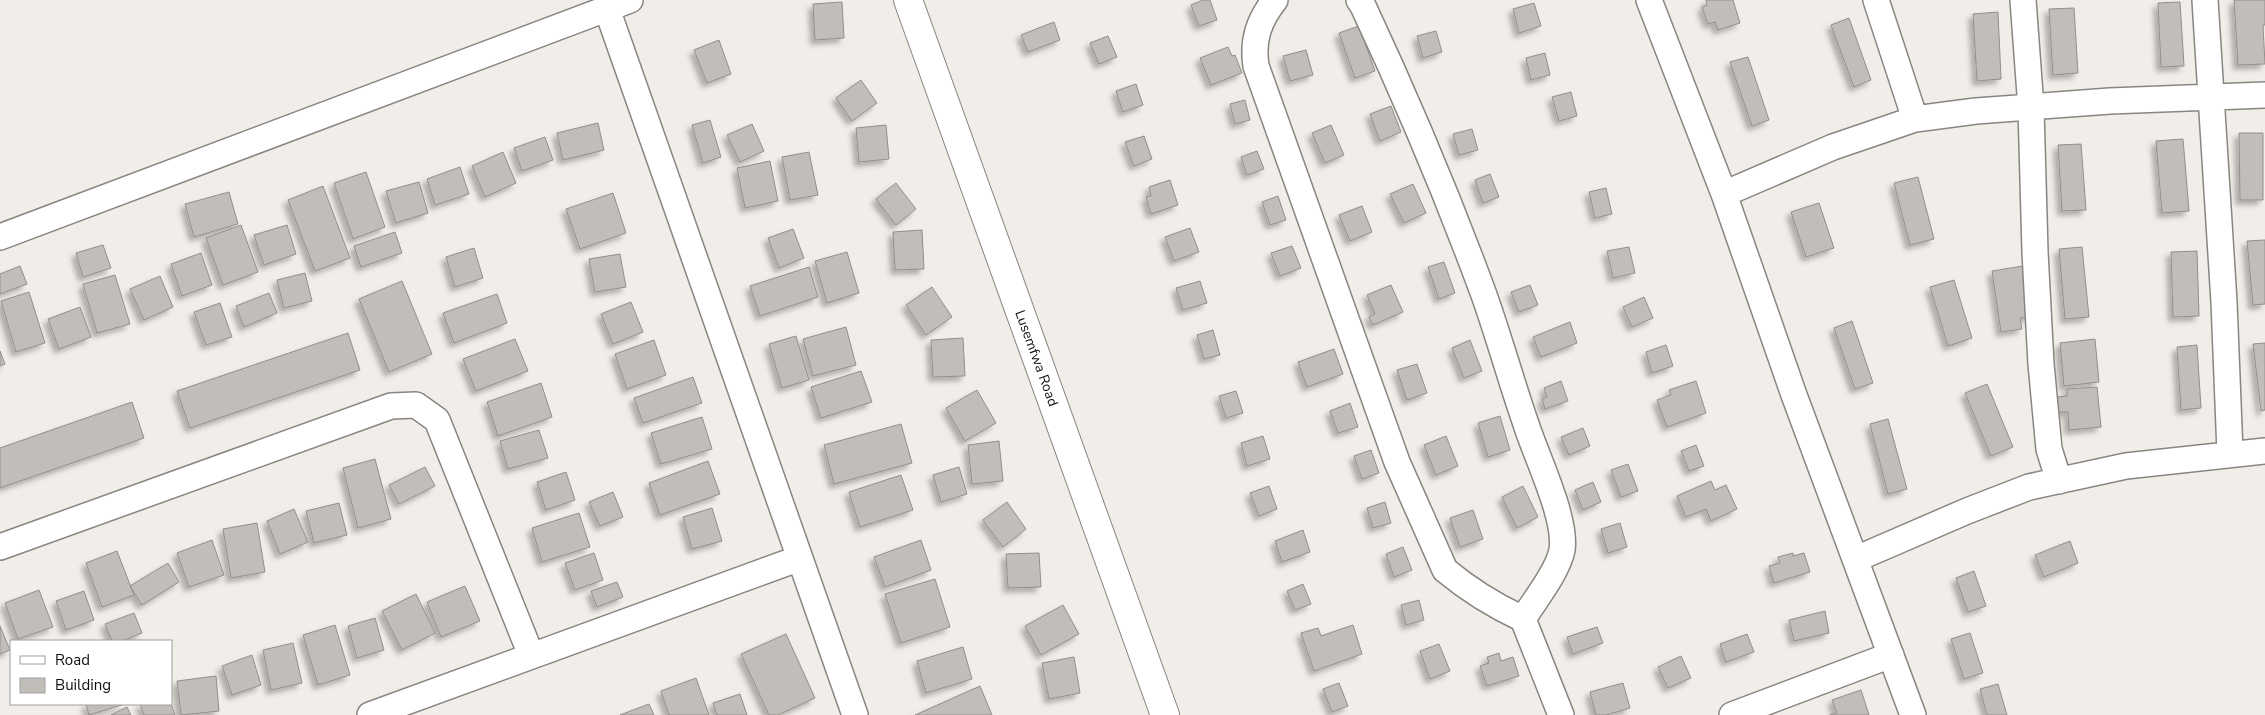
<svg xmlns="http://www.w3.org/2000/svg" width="2265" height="715" font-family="'Nunito Sans',sans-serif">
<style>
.building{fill:#c1beb9;stroke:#928f8a;filter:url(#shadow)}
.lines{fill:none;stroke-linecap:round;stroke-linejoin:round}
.street-casing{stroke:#898581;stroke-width:28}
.secondary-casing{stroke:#898581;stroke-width:30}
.street{stroke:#fff;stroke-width:25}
.secondary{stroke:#fff;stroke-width:28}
.labels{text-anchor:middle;stroke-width:4.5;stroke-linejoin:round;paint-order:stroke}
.street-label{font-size:14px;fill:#100f0d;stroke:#fff}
</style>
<defs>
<filter id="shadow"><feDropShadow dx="-4.5" dy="4.5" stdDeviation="2.5" flood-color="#0004"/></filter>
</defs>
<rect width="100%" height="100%" fill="#f1ede8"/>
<path class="building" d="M1203 0H1210L1217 20 1199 26 1191 5Z
M1706 0H1733L1740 23 1718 30 1715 22 1708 24 1702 7 1707 5Z
M2234 0H2265V25H2263L2265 64 2238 65Z
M842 2 844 38 815 40 813 4Z
M2180 2 2184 66 2161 67 2158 3Z
M1534 3 1541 26 1519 33 1513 9Z
M2074 8 2078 73 2053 75 2049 9Z
M1998 12 2001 79 1977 81 1973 14Z
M1849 18 1871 80 1854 87 1831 25Z
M1054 22 1060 40 1028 52 1021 35Z
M1359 26 1375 71 1355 78 1339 33Z
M1436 31 1442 52 1423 58 1417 36Z
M1108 36 1117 57 1099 64 1090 43Z
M719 40 731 74 707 83 694 50Z
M1228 47 1232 56 1235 55 1242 73 1211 85 1200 58Z
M1306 50 1313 75 1290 81 1283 56Z
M1545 53 1550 75 1531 80 1526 58Z
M1748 57 1769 120 1752 126 1730 62Z
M861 80 877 103 852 121 836 98Z
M1136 84 1143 105 1123 112 1116 91Z
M1571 92 1577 116 1559 121 1552 97Z
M1245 100 1250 120 1235 124 1230 104Z
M1391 106 1401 132 1380 141 1370 114Z
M710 120 721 157 703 163 692 125Z
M598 123 604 150 563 160 557 133Z
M752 124 764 151 740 162 727 135Z
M886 125 889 159 859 162 856 128Z
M1331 125 1344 155 1325 163 1312 133Z
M1472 129 1478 150 1459 155 1453 134Z
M2239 133H2263V200H2240Z
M1144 136 1152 159 1134 166 1125 142Z
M545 137 553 160 522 171 514 148Z
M2183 139 2189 211 2162 213 2156 141Z
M2081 144 2086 210 2062 211 2058 145Z
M1257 151 1264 169 1247 175 1241 157Z
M503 152 516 183 485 197 472 166Z
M809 152 818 195 790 200 782 157Z
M770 161 778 201 745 208 737 168Z
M460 167 469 194 435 205 427 179Z
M366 172 385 227 353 239 334 183Z
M1490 174 1499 197 1483 203 1475 180Z
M1918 177 1934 239 1910 245 1894 183Z
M1170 180 1178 205 1151 214 1146 197 1151 196 1149 187Z
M419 182 428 213 396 223 386 191Z
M896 183 916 209 896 225 876 199Z
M1413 184 1426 213 1404 223 1390 194Z
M323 186 350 258 315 271 288 200Z
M1606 188 1612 214 1595 218 1589 192Z
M229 192 238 224 194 237 185 204Z
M613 193 626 233 580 249 566 209Z
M1278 196 1286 220 1270 225 1262 202Z
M1819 203 1834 248 1806 257 1791 212Z
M1362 206 1372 232 1350 241 1339 215Z
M241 225 258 272 223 285 206 238Z
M287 225 296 254 264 265 254 235Z
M1190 228 1199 252 1174 261 1165 237Z
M793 229 804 258 779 268 768 238Z
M922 230 924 269 895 270 893 232Z
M395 232 402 253 361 267 354 246Z
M2265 240V304L2253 305 2247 241Z
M103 245 111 268 83 277 76 253Z
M1292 246 1301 268 1280 276 1271 253Z
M1629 247 1635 273 1613 278 1607 251Z
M2082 247 2089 317 2065 319 2059 249Z
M474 248 483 278 455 287 446 257Z
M2197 251 2199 316 2173 317 2171 252Z
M847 252 859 293 827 303 815 261Z
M201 253 212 285 182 296 171 264Z
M620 254 626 287 595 292 589 259Z
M1444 262 1455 293 1439 299 1428 267Z
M20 266 27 284 0 294V274Z
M2023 266 2031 317 2020 318 2022 329 2001 332 1992 271Z
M809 267 818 297 760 316 750 286Z
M305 273 312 301 284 308 277 280Z
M115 275 130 324 97 333 83 284Z
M160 276 173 307 144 320 130 289Z
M1954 280 1972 338 1948 346 1930 287Z
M402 281 432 354 389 372 359 299Z
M1200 281 1207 303 1183 310 1176 288Z
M1391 285 1403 312 1373 325 1369 317 1375 314 1367 295Z
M1530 285 1538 305 1519 312 1511 292Z
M932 287 952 317 926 335 906 305Z
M29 292 45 343 16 352 1 301Z
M269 293 277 313 244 327 236 306Z
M497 294 507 323 454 343 443 313Z
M1644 297 1653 318 1632 327 1623 307Z
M631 302 643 332 613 344 601 314Z
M220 303 232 337 206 345 194 312Z
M80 307 91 337 59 349 48 319Z
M1852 321 1873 383 1855 389 1834 328Z
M1570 322 1577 343 1541 357 1533 337Z
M846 327 856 365 813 376 803 339Z
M1213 330 1220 355 1204 359 1197 335Z
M348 333 360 370 190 428 177 391Z
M796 336 809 380 782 388 769 344Z
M963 338 965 376 933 377 931 340Z
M515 339 528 371 476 391 463 359Z
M2095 339 2099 382 2064 386 2060 343Z
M654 340 666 375 627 389 615 354Z
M1470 340 1482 371 1464 378 1452 348Z
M2265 343V410L2261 411 2253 344Z
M1666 345 1673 366 1652 373 1646 352Z
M2197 345 2201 408 2181 410 2177 347Z
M1334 349 1343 374 1307 387 1298 362Z
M0 351 5 364 0 366Z
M1417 364 1427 393 1407 400 1397 370Z
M861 371 872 402 821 418 811 387Z
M693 377 702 403 643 423 634 398Z
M1561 381 1568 401 1545 409 1542 399 1547 397 1544 388Z
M1696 381 1706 413 1667 427 1657 400 1671 395 1669 390Z
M541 383 552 417 498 436 487 402Z
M1987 384 2013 447 1991 456 1965 393Z
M2097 387 2101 427 2069 430 2068 412H2058L2057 397 2067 396V389Z
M977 390 996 423 965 441 946 408Z
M1236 391 1243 413 1226 418 1219 396Z
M132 402 144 438 0 488V448Z
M1350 403 1358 427 1338 433 1330 411Z
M1500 416 1510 450 1488 457 1478 423Z
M702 417 712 449 661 464 651 433Z
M1888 419 1907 489 1888 494 1870 424Z
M901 424 912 463 834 484 824 445Z
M1583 428 1590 446 1569 455 1561 437Z
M539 430 548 458 508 469 500 441Z
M1263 436 1270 459 1247 466 1241 443Z
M1446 436 1458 466 1436 475 1424 445Z
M999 441 1003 481 972 484 968 445Z
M1696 445 1704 466 1689 471 1681 451Z
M1371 450 1379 473 1362 479 1354 456Z
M375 459 391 519 358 528 343 468Z
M708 461 720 494 660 515 649 483Z
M1628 464 1638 491 1621 497 1611 470Z
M425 467 435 486 399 504 389 485Z
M959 467 967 494 941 502 933 475Z
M566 472 575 500 546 510 537 482Z
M901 475 913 510 860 527 849 492Z
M1711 481 1715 490 1726 485 1737 509 1711 521 1706 509 1686 517 1677 496Z
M1593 482 1601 502 1583 510 1575 490Z
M1269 486 1277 509 1259 516 1250 493Z
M1523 486 1538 517 1517 528 1502 497Z
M613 492 623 517 600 526 589 502Z
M1007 502 1026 529 1003 547 983 520Z
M1385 502 1391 523 1373 528 1367 508Z
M339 503 347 535 314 543 306 511Z
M712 508 722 541 692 549 683 517Z
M294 509 308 542 280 554 267 521Z
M1473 510 1483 539 1460 547 1450 518Z
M579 513 590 547 542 562 532 528Z
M257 523 265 572 231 578 223 529Z
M1620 523 1627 547 1608 553 1601 529Z
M1303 530 1310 552 1282 562 1275 541Z
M212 540 224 575 189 587 177 553Z
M921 540 931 570 885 587 874 557Z
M2070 541 2078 563 2044 577 2035 555Z
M1403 547 1412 570 1394 577 1386 554Z
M117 551 134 595 102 607 86 563Z
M594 553 603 580 575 590 565 563Z
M1039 553 1041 587 1008 588 1006 554Z
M1793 553V556L1804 553 1810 572 1774 583 1769 566 1780 563 1778 557Z
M168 563 179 582 142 605 130 586Z
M1974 571 1986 606 1968 612 1956 578Z
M935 579 950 627 901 643 885 594Z
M617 582 623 597 597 607 591 591Z
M1303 584 1311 604 1295 610 1287 591Z
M465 586 480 621 441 637 427 602Z
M39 590 53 627 18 639 5 603Z
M84 591 94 620 66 630 56 601Z
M416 594 435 633 402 650 382 611Z
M1419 600 1424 620 1406 625 1401 605Z
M1063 605 1079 634 1041 655 1025 626Z
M1825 611 1829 633 1794 641 1789 620Z
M134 613 142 633 122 641H112L105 624Z
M375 618 384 650 357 658 348 626Z
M335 625 350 675 318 685 303 635Z
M1353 625 1362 654 1314 671 1301 633 1318 628 1321 636Z
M0 626 10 650 0 654Z
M1597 627 1603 643 1573 654 1567 637Z
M1970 633 1983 673 1964 679 1951 639Z
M786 634 815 698 778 715H769L741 654Z
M1747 634 1754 652 1726 662 1720 644Z
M293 643 302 683 271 690 263 650Z
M1439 644 1450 671 1430 679 1420 651Z
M963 647 972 679 926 693 917 661Z
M1499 653 1501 661 1513 657 1519 676 1487 686 1480 666 1489 663 1487 657Z
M252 655 261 685 232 695 222 666Z
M1681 656 1691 678 1668 688 1658 667Z
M1074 657 1080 693 1049 699 1042 663Z
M216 676 219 711 181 715 177 681Z
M696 678 709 715H669L661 691Z
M1339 683 1348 706 1332 712 1323 689Z
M1623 683 1630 708 1606 715H1596L1590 692Z
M1998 684 2007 715H1987L1980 689Z
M980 686 992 715H915Z
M1861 690 1869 715H1830L1837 713 1832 700Z
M740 694 747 715H717L713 703Z
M86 704H125L89 715Z
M140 704H171L175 715H144Z
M649 704 654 715H620Z
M127 707 131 715H111Z"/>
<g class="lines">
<defs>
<path id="street" d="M1275 0C1259 20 1252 40 1256 66L1397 462 1445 570C1469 590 1495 606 1523 619L1561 715
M1359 0 1363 6C1407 100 1448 197 1484 295 1499 337 1511 381 1526 424 1536 456 1567 518 1562 550 1558 571 1535 600 1523 619
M1649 0 1724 194 1794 395 1913 715
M1876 0 1915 119
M2023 0 2031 108 2035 252 2041 364 2049 449 2059 481
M2205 0 2224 302 2230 453
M607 9 855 715
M1724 194 1833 147 1915 119 1976 111 2110 101 2265 95
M0 237 630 0
M0 547 391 406 416 405 437 420 531 655
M1856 559 1967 511 2029 487 2126 466 2265 451
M370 715 800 558
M1732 715 1891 655"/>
<path id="secondary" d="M908 0 1165 715"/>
</defs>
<use href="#street" class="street-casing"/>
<use href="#secondary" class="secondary-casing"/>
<use href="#street" class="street"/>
<use href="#secondary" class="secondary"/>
</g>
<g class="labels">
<g class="street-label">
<text transform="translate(1037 358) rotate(70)" y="5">Lusemfwa Road</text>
</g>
</g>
<rect x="10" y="640" width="162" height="65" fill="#ffffff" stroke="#9f9f9e"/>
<rect x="20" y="656" width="25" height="8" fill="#ffffff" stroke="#9f9f9e"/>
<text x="55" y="665" font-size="15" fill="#100f0d">Road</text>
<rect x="20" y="678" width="25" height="15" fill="#c1beb9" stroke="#9f9f9e"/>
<text x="55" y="690" font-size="15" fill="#100f0d">Building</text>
</svg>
